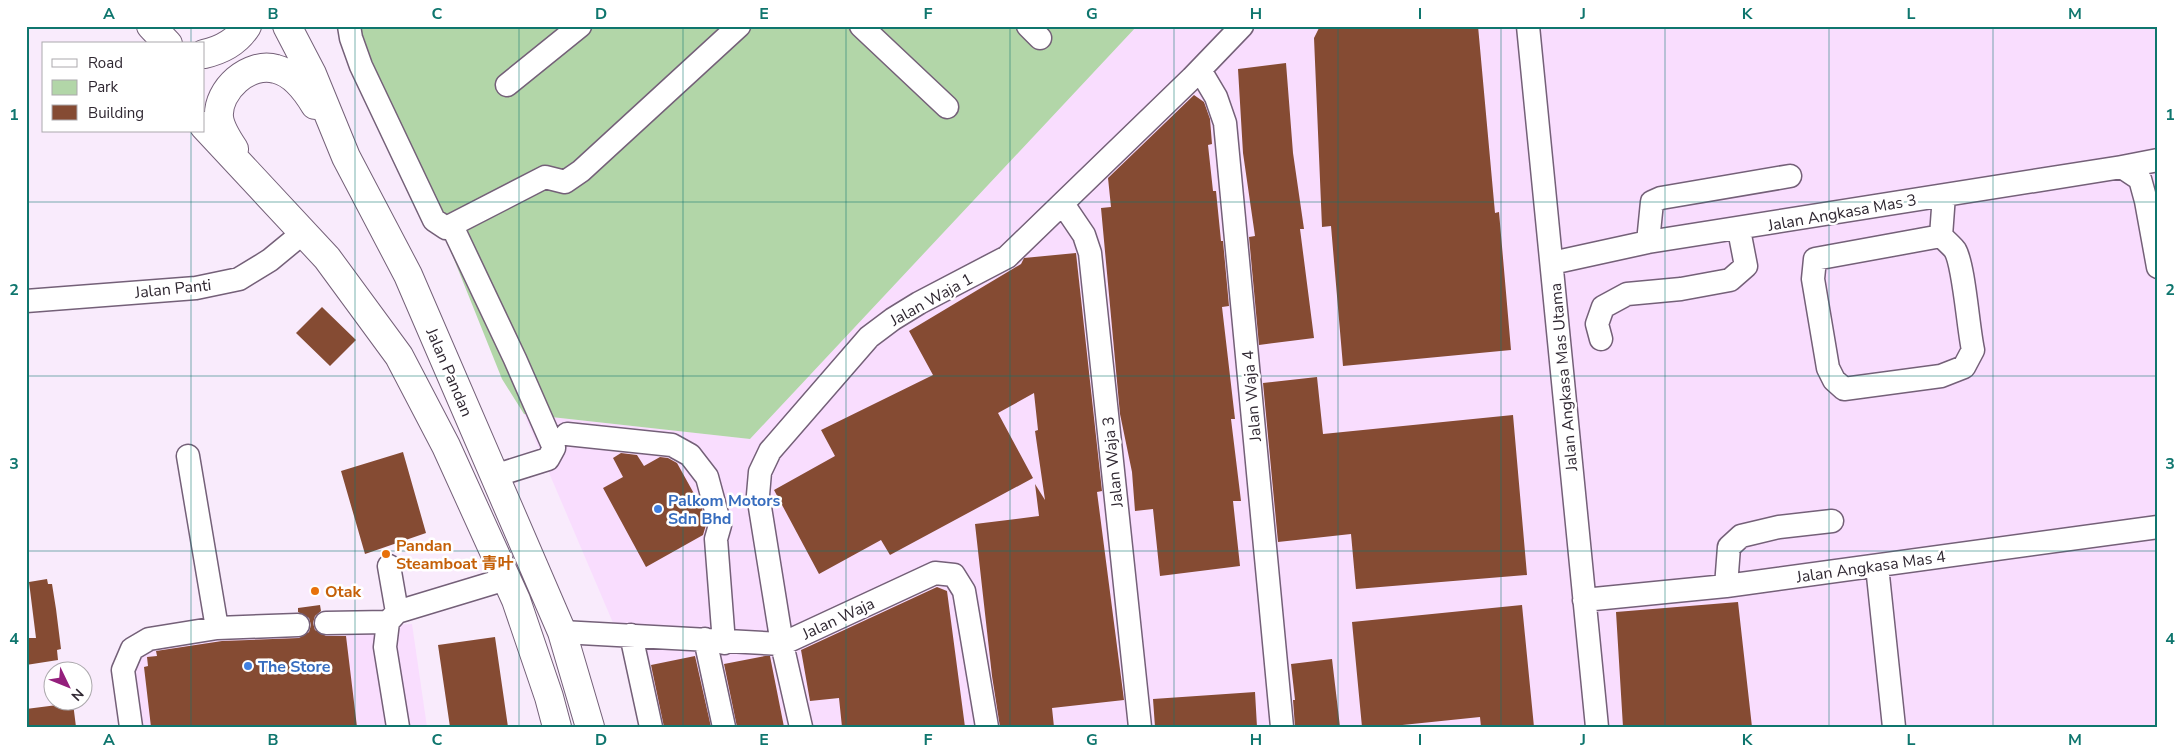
<svg xmlns="http://www.w3.org/2000/svg" width="2184" height="753" font-family="'Nunito Sans','Noto Sans SC',sans-serif">
<style>
.built{fill:#f9ddfe}
.green{fill:#b2d6a8}
.building{fill:#854b33}
.lines{fill:none;stroke-linecap:round;stroke-linejoin:round}
.minor-casing{stroke:#746078;stroke-width:25}
.highway-casing{stroke:#746078;stroke-width:30}
.minor{stroke:#fff;stroke-width:22}
.highway{stroke:#fff;stroke-width:28}
.grid{fill:none;stroke:#0f766e;stroke-width:1;stroke-opacity:0.55}
.shop-dot{fill:#3f7fe0;stroke:#fff;stroke-width:2}
.food-dot{fill:#e8710a;stroke:#fff;stroke-width:2}
.labels{text-anchor:middle;stroke-width:5;stroke-linejoin:round;paint-order:stroke}
.street-label{font-size:16px;fill:#2f2731;stroke:#fff}
.shop-label{font-size:16px;font-weight:bold;fill:#366cbe;stroke:#fff;text-anchor:start}
.food-label{font-size:16px;font-weight:bold;fill:#c56008;stroke:#fff;text-anchor:start}
.neatline{fill:none;stroke:#0f766e;stroke-width:2}
.grid-label{font-size:16px;text-anchor:middle;font-weight:bold;fill:#0f766e}
</style>
<rect width="100%" height="100%" fill="#f9ebfc"/>
<path class="built" d="M1137 26H2158V727H644L628 658 524 414 750 439Z
M412 624 427 727H135L127 671 135 653 219 632Z"/>
<path class="green" d="M355 26H1137L750 439 524 414 502 379 431 202Z"/>
<path class="building" d="M1320 26H1478L1495 213 1499 212 1511 350 1343 366 1331 226 1322 227 1314 38Z
M1286 63 1293 153 1304 229H1300L1314 338 1259 345 1249 237 1255 236 1243 153 1238 69Z
M1194 95 1204 102 1210 119 1212 144 1208 145 1213 191H1216L1221 241H1223L1229 306 1222 307 1235 419H1231L1241 501H1233L1240 566 1160 576 1153 509 1135 511 1132 472 1120 414 1101 208 1111 207 1108 178Z
M1076 253 1102 491 1097 492 1124 700 1052 708 1054 727H1000L992 676 975 524 1039 516 1035 484 1045 500 1035 431 1038 430 1034 393 998 413 1033 478 890 555 881 540 819 574 774 490 835 456 821 430 933 375 909 331 1021 264 1024 258Z
M322 307 356 340 330 366 296 333Z
M1317 377 1323 434 1513 415 1527 575 1356 589 1351 534 1278 542 1263 383Z
M403 452 426 533 365 554 341 471Z
M621 453 637 455 644 466 660 457 668 458 677 463 702 508 706 525 703 535 646 567 603 488 623 477 613 458Z
M47 579 48 584H52L56 609 61 649 57 650 58 660 26 665V638H36L29 582Z
M937 587 947 591 965 727H842L839 698 810 701 801 650Z
M1738 602 1752 727H1623L1616 612Z
M320 605 321 611 315 616 313 623 315 630 326 636H346L357 727H151L144 667 148 666 147 657 157 656 156 651 222 641 299 638 309 632 311 625 309 618 298 612V608Z
M1522 605 1534 727H1481L1480 717 1383 727H1362L1352 622Z
M495 637 508 727H450L438 645Z
M695 656 711 727H664L651 665Z
M765 656H770L784 727H737L724 664Z
M1332 659 1340 727H1295L1293 700H1295L1291 664Z
M1255 692 1257 727H1155L1153 699Z
M73 703 76 727H26V709Z"/>
<g class="lines">
<defs>
<path id="minor" d="M349 26 351 38 361 66 434 220 446 228 545 177 565 182 581 171 739 26
M861 26 947 107
M1028 26 1040 38
M1528 26 1597 727
M1200 70 1216 97 1225 123 1282 727
M507 85 580 26
M2122 167 2158 160
M1063 204 1084 235 1090 253 1140 727
M452 226 515 359 554 448 548 459 494 476
M1941 236C1945 240 1951 245 1955 250 1964 265 1968 327 1973 350L1964 367 1941 376 1844 389 1834 380 1828 368 1813 279 1815 259 1941 236 1944 195
M1648 242 1652 202 1661 198 1790 176
M1552 263 1648 242 2122 167 2140 179 2146 201 2158 267
M26 301 196 288 239 279 270 260 304 232
M1601 339 1597 324 1603 307 1627 294 1681 289 1730 280 1746 266 1739 230
M567 434 672 445 690 455 707 477 720 525 716 539 724 643
M188 456 217 628
M389 566 397 612
M1877 566 1894 727
M1726 586 1729 547 1741 536 1779 527 1832 521
M1584 600 1726 586 2158 527
M326 623 388 622
M562 632 782 644 935 573 954 575 964 591 987 727
M631 635 651 727
M705 639 724 727
M131 727 123 670 132 649 149 639 217 628 298 625
M398 727 385 647 388 622 397 612 506 579
M801 727 782 644 758 495 760 472 770 451 869 337 893 319 919 303 1007 257 1192 78 1242 26"/>
<path id="highway" d="M151 26 168 44
M287 26 312 74 346 157 408 275 562 632 590 727
M204 54C222 50 237 42 247 26
M204 126 327 258 399 356 446 446 516 600 549 697 557 727
M234 149C228 140 220 128 219 117 217 90 249 61 276 69 293 73 306 90 315 105"/>
</defs>
<use href="#minor" class="minor-casing"/>
<use href="#highway" class="highway-casing"/>
<use href="#minor" class="minor"/>
<use href="#highway" class="highway"/>
</g>
<path class="grid" d="M191 26V44M355 26V727M519 26V727M683 26V727M846 26V727M1010 26V727M1174 26V727M1338 26V727M1501 26V727M1665 26V727M1829 26V727M1993 26V727M191 131V727M26 202H2158M26 376H2158M26 551H2158"/>
<g class="shop-dot">
<circle cx="658" cy="509" r="5"/>
<circle cx="248" cy="666" r="5"/>
</g>
<g class="food-dot">
<circle cx="386" cy="554" r="5"/>
<circle cx="315" cy="591" r="5"/>
</g>
<g class="labels">
<g class="street-label">
<text transform="translate(1842 212) rotate(-10)" y="6">Jalan Angkasa Mas 3</text>
<text transform="translate(173 288) rotate(-6)" y="6">Jalan Panti</text>
<text transform="translate(931 299) rotate(-29)" y="6">Jalan Waja 1</text>
<text transform="translate(450 372) rotate(67)" y="6">Jalan Pandan</text>
<text transform="translate(1563 377) rotate(-95)" y="6">Jalan Angkasa Mas Utama</text>
<text transform="translate(1251 396) rotate(-95)" y="6">Jalan Waja 4</text>
<text transform="translate(1112 462) rotate(-96)" y="6">Jalan Waja 3</text>
<text transform="translate(1871 566) rotate(-8)" y="6">Jalan Angkasa Mas 4</text>
<text transform="translate(838 618) rotate(-25)" y="6">Jalan Waja</text>
</g>
<g class="shop-label">
<text x="668" y="506">Palkom Motors<tspan x="668" dy="18">Sdn Bhd</tspan></text>
<text x="258" y="672">The Store</text>
</g>
<g class="food-label">
<text x="396" y="551">Pandan<tspan x="396" dy="18">Steamboat 青叶</tspan></text>
<text x="325" y="597">Otak</text>
</g>
</g>
<rect width="2184" height="753" fill="none" stroke="#ffffff" stroke-width="55"/>
<rect x="42" y="42" width="162" height="90" fill="#ffffff" stroke="#aca9ad"/>
<rect x="52" y="59" width="25" height="8" fill="#ffffff" stroke="#aca9ad"/>
<text x="88" y="68" font-size="15" fill="#2f2731">Road</text>
<rect x="52" y="80" width="25" height="15" fill="#b2d6a8" stroke="#aca9ad"/>
<text x="88" y="92" font-size="15" fill="#2f2731">Park</text>
<rect x="52" y="105" width="25" height="15" fill="#854b33" stroke="#aca9ad"/>
<text x="88" y="118" font-size="15" fill="#2f2731">Building</text>
<g transform="translate(68 686) rotate(133)"><circle r="24" fill="#ffffff" stroke="#aca9ad"/>
<path d="M0-4L9 19L0 12L-9 19Z" fill="#941f7c"/>
<text y="-8" font-size="14" font-weight="bold" text-anchor="middle" fill="#2f2731">N</text>
</g>
<rect x="28" y="28" width="2128" height="698" class="neatline"/>
<g class="grid-label">
<text x="109" y="19">A</text>
<text x="273" y="19">B</text>
<text x="437" y="19">C</text>
<text x="601" y="19">D</text>
<text x="764" y="19">E</text>
<text x="928" y="19">F</text>
<text x="1092" y="19">G</text>
<text x="1256" y="19">H</text>
<text x="1420" y="19">I</text>
<text x="1583" y="19">J</text>
<text x="1747" y="19">K</text>
<text x="1911" y="19">L</text>
<text x="2075" y="19">M</text>
<text x="14" y="120">1</text>
<text x="2170" y="120">1</text>
<text x="14" y="295">2</text>
<text x="2170" y="295">2</text>
<text x="14" y="469">3</text>
<text x="2170" y="469">3</text>
<text x="14" y="644">4</text>
<text x="2170" y="644">4</text>
<text x="109" y="745">A</text>
<text x="273" y="745">B</text>
<text x="437" y="745">C</text>
<text x="601" y="745">D</text>
<text x="764" y="745">E</text>
<text x="928" y="745">F</text>
<text x="1092" y="745">G</text>
<text x="1256" y="745">H</text>
<text x="1420" y="745">I</text>
<text x="1583" y="745">J</text>
<text x="1747" y="745">K</text>
<text x="1911" y="745">L</text>
<text x="2075" y="745">M</text>
</g>
</svg>
